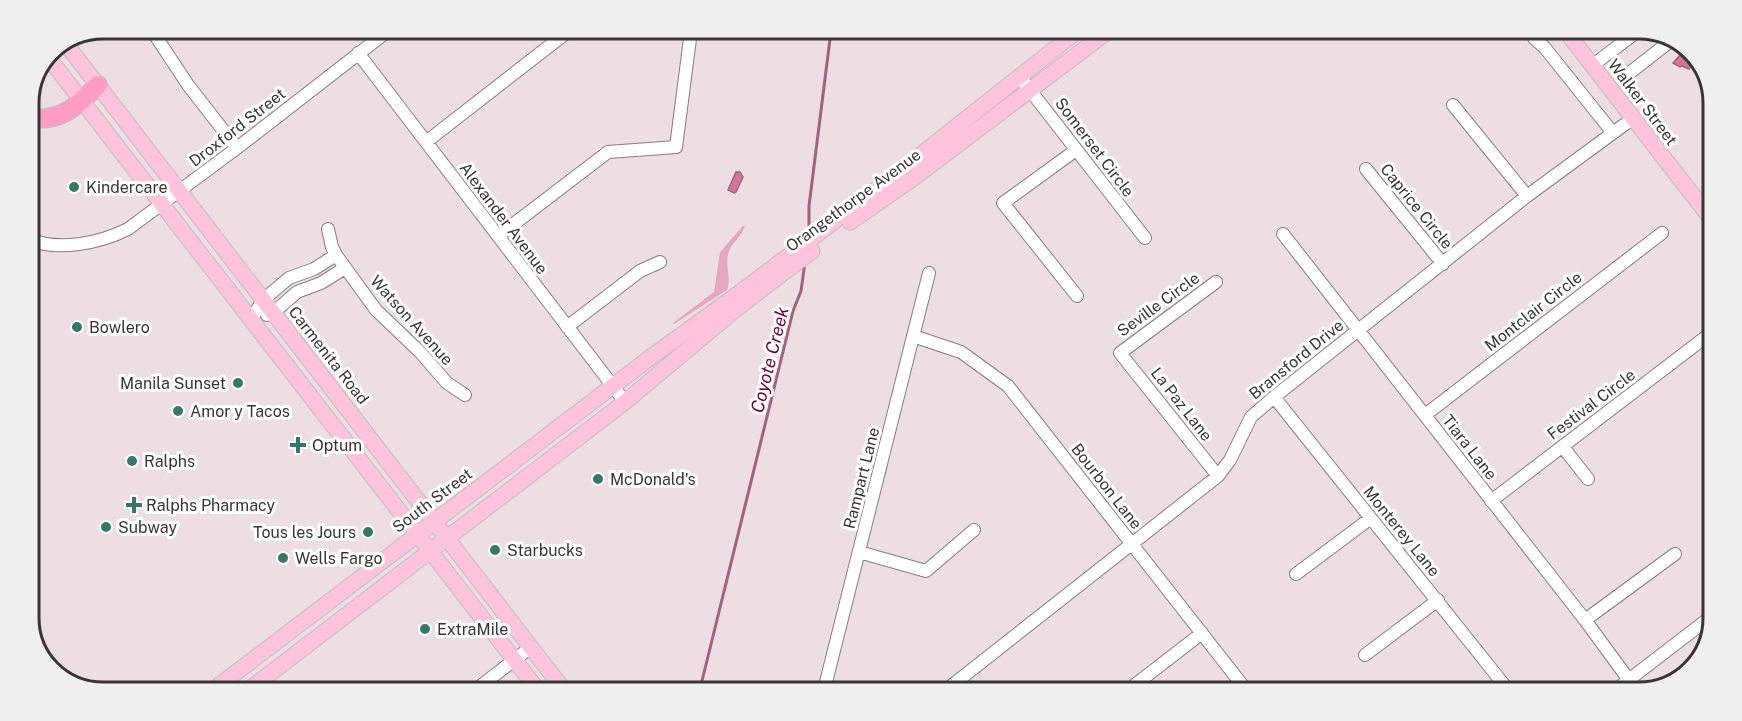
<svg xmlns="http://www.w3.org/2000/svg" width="1742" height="721" font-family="'Public Sans',sans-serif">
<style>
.green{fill:#e5a7be}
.water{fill:#cf779a;stroke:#a2637c;stroke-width:1.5}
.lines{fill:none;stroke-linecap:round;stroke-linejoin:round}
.stream{stroke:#a2637c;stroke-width:3}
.minor-casing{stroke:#887c80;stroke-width:14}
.major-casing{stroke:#c0bebf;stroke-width:17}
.highway-casing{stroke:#c0bebf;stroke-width:20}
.minor{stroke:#fff;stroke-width:12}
.major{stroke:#ffc4db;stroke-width:15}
.highway{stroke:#ff9dc3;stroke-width:18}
.poi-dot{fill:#367767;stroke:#fff;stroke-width:2}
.labels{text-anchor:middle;stroke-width:6;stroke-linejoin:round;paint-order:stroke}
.street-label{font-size:16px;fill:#393436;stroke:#fff}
.poi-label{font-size:16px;fill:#393436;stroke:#fff;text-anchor:start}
.water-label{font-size:18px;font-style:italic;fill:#6f003f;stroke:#fff}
.rim{fill:none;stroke:#393436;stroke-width:3}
</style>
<rect width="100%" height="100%" fill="#ecdee2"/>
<path class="green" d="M743 226H745C741 237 732 243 729 251 724 264 732 279 727 290L674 324 673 323 714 292 720 252Z"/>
<path class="water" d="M1680 55 1690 59 1693 63 1689 69 1682 66 1680 67 1673 63Z
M736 172H740L743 177 736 192 734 193 728 190Z"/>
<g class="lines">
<path class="stream" d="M809 235V206L831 31
M700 689 793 311 801 291 805 262"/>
<defs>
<path id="minor" d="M151 29 188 85 237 148
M1534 38 1545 48 1613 133
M358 53 625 402
M1593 65 1634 34
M1632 71 1673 39
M1019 76 1145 238
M1453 105 1527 196
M426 142 570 30
M1076 150 1003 203 1077 296
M1366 169 1443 264
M328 229 332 247 336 255 376 310 421 353 447 383 465 395
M1283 234 1585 620 1629 680
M498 236 608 152 676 147 691 31
M29 239C58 252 100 243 128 229L237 148 389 30
M1216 282 1120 353 1218 476
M267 315 273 313 297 292 321 283 345 268
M251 320 263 300 289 278 314 269 336 255
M567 327 640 271 660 262
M913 336 961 352 1008 386 1247 691
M1274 397 1505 686 1497 692
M1425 415 1662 233
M1563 447 1588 479
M1491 501 1711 333
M859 552 926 571 974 530
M1296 574 1371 518
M1585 620 1675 554
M1365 655 1438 600
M478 688 531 647
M824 690 929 273
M946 690 1218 476 1230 460 1251 417 1274 397 1527 196 1632 119
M1127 691 1202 633
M1613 692 1708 619"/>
<path id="major" d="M1568 34 1712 220
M66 44 563 689
M48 57 537 689
M850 222 915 177 1107 32
M217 687 651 357 734 297 889 180 1076 32
M251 688 625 402 736 309 812 251"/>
<path id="highway" d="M29 118C61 122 76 107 98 85"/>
</defs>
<use href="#minor" class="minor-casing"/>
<use href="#major" class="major-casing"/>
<use href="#highway" class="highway-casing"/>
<use href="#minor" class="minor"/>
<use href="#major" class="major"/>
<use href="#highway" class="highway"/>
</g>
<g class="poi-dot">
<circle cx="74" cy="187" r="6"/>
<circle cx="77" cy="327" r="6"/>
<circle cx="238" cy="383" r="6"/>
<circle cx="178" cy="411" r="6"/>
<path d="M295 436h6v6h6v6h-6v6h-6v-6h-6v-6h6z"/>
<circle cx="132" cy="461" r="6"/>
<circle cx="598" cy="479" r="6"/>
<path d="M131 496h6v6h6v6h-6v6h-6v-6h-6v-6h6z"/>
<circle cx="106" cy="527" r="6"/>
<circle cx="368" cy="532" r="6"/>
<circle cx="495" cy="550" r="6"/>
<circle cx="283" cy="558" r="6"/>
<circle cx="425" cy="629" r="6"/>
</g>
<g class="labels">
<g class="street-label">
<text transform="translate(1643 102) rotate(53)" y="6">Walker Street</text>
<text transform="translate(237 127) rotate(-38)" y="6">Droxford Street</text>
<text transform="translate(1095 147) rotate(53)" y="6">Somerset Circle</text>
<text transform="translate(853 200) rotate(-36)" y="6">Orangethorpe Avenue</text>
<text transform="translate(1417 206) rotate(51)" y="6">Caprice Circle</text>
<text transform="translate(504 218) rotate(53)" y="6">Alexander Avenue</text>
<text transform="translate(1158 304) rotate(-36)" y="6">Seville Circle</text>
<text transform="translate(1533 311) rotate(-38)" y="6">Montclair Circle</text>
<text transform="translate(412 320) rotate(48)" y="6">Watson Avenue</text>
<text transform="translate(329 355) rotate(52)" y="6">Carmenita Road</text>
<text transform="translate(1296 359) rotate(-39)" y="6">Bransford Drive</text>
<text transform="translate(1182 404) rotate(52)" y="6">La Paz Lane</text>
<text transform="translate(1591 404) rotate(-37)" y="6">Festival Circle</text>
<text transform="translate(1470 447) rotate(52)" y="6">Tiara Lane</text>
<text transform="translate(861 478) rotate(-76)" y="6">Rampart Lane</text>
<text transform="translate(1107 486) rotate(52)" y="6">Bourbon Lane</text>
<text transform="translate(432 500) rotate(-37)" y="6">South Street</text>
<text transform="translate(1402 531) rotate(51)" y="6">Monterey Lane</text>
</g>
<g class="poi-label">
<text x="86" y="193">Kindercare</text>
<text x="89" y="333">Bowlero</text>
<text x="226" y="389" text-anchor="end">Manila Sunset</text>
<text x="190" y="417">Amor y Tacos</text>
<text x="312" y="451">Optum</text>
<text x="144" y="467">Ralphs</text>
<text x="610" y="485">McDonald's</text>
<text x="146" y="511">Ralphs Pharmacy</text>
<text x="118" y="533">Subway</text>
<text x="356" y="538" text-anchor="end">Tous les Jours</text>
<text x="507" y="556">Starbucks</text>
<text x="295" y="564">Wells Fargo</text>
<text x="437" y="635">ExtraMile</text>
</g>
<g class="water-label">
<text transform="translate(770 360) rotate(-76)" y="6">Coyote Creek</text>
</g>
</g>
<path d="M0 0H1742V721H0ZM103 39H1639A64 64 0 0 1 1703 103V618A64 64 0 0 1 1639 682H103A64 64 0 0 1 39 618V103A64 64 0 0 1 103 39Z" fill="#efefef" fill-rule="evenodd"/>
<path class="rim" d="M103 39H1639A64 64 0 0 1 1703 103V618A64 64 0 0 1 1639 682H103A64 64 0 0 1 39 618V103A64 64 0 0 1 103 39Z"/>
</svg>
